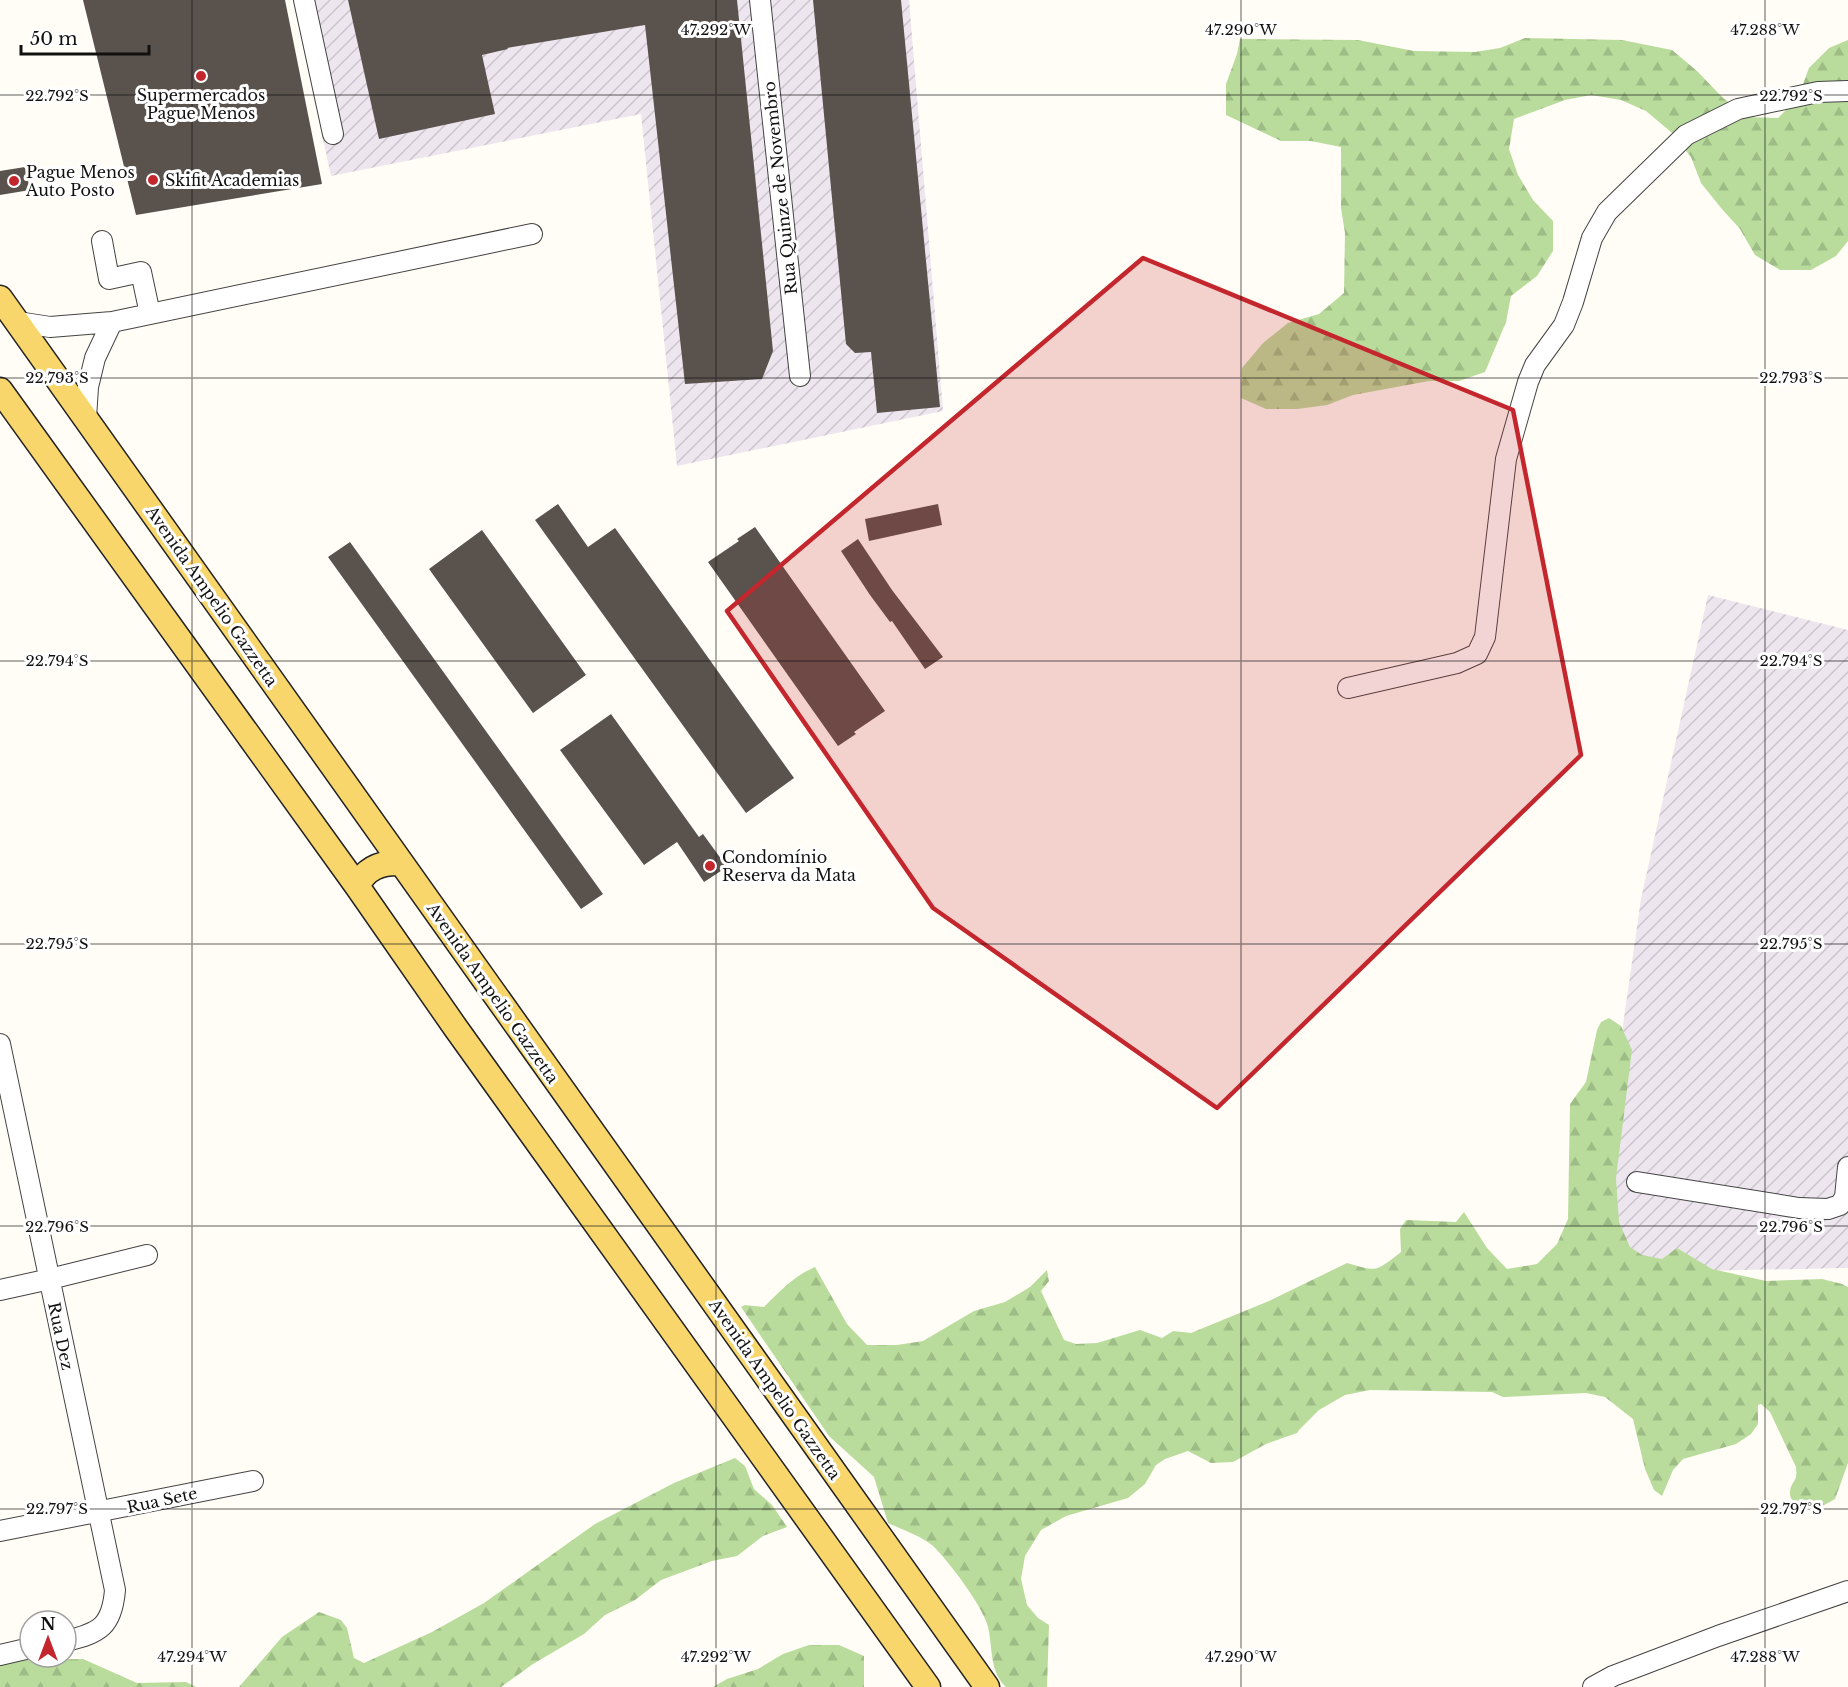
<svg xmlns="http://www.w3.org/2000/svg" width="1848" height="1687" font-family="'Libre Baskerville',serif">
<style>
.industrial{fill:url(#industrial-furrows)}
.forest{fill:url(#forest-firs)}
.building{fill:#5a524d}
.lines{fill:none;stroke-linecap:round;stroke-linejoin:round}
.minor-casing{stroke:#444;stroke-width:22}
.major-casing{stroke:#222;stroke-width:27}
.minor{stroke:#fff;stroke-width:20}
.major{stroke:#f9d66b;stroke-width:24}
.marked{fill:#c4262e;fill-opacity:0.2;stroke:#c4262e;stroke-width:4.5;stroke-linejoin:round}
.ticks{fill:none;stroke:#111;stroke-width:1.5;stroke-opacity:0.45}
.poi-dot{fill:#c4262e;stroke:#fff;stroke-width:2}
.labels{text-anchor:middle;stroke-width:6;stroke-linejoin:round;paint-order:stroke}
.poi-label{font-size:16px;fill:#111;stroke:#fff;text-anchor:start}
.street-label{font-size:16px;fill:#111;stroke:#fff}
.ticks-label{font-size:15px;text-anchor:middle;fill:#111;stroke:#fff;stroke-width:6;stroke-linejoin:round;paint-order:stroke}
</style>
<defs>
<pattern id="industrial-furrows" width="10" height="10" patternUnits="userSpaceOnUse" patternTransform="scale(1.5)"><rect width="10" height="10" fill="#eee6ef"/><path d="M-1 1l2-2M0 10L10 0M9 11l2-2" fill="none" stroke="#cbc4cc"/></pattern>
<pattern id="forest-firs" width="22" height="20" patternUnits="userSpaceOnUse" patternTransform="scale(1.5)"><rect width="22" height="20" fill="#b9dc9c"/><path d="M5 1l3.5 6h-7zM16 11l3.5 6h-7z" fill="#9ebc85"/></pattern>
</defs>
<rect width="100%" height="100%" fill="#fffdf5"/>
<path class="industrial" d="M293 0H909L943 411 677 466 641 114 331 176Z
M1708 595 1848 630V1268L1599 1273 1618 1060 1641 899Z"/>
<path class="forest" d="M1525 38 1622 40 1672 50 1697 71 1722 97 1747 117 1778 118 1798 98 1809 68 1829 48 1848 40V241L1836 256 1811 270H1780L1755 255 1740 229 1721 208 1701 183 1691 157 1671 132 1646 111 1621 100 1591 95 1565 100 1514 119 1509 149 1518 175 1533 200 1553 221V251L1537 276 1511 296 1506 322 1485 372 1459 381H1429L1353 395 1327 405 1297 409H1266L1241 398 1242 368 1263 343 1288 323 1319 314 1344 293 1345 233 1341 208V147L1311 141H1281L1226 115V84L1237 54 1240 39 1358 40 1414 51 1475 52 1500 48Z
M1609 1018 1621 1026 1632 1050 1616 1178 1619 1222 1630 1247 1642 1255 1662 1259 1677 1248 1712 1269 1766 1281 1822 1279 1842 1284 1848 1287V1463L1835 1499 1817 1509C1808 1507 1788 1505 1790 1491 1792 1479 1798 1483 1796 1467L1770 1412 1761 1404 1758 1405V1424L1751 1434 1736 1444 1683 1459 1673 1470 1662 1496 1654 1490 1645 1469 1633 1419 1605 1397 1586 1393 1503 1397 1492 1392 1370 1390 1345 1395 1319 1410 1299 1430 1297 1433 1266 1444 1233 1462 1211 1463 1188 1451 1165 1459 1156 1465 1145 1484 1128 1498 1066 1516 1041 1530 1025 1556 1021 1579 1027 1605 1038 1618 1049 1625 1047 1687H1006C989 1671 993 1648 988 1627 984 1608 948 1560 933 1546 923 1537 901 1529 888 1523L874 1477 829 1436 741 1307 745 1305 764 1307C780 1291 794 1276 815 1267L847 1324 867 1345H897L923 1341 974 1311 1005 1302 1030 1287 1047 1270 1049 1281 1041 1291 1064 1340 1076 1344 1097 1343 1140 1330 1162 1338 1173 1331 1191 1333 1269 1301 1347 1263C1379 1272 1375 1272 1401 1252L1400 1229 1406 1220 1456 1222 1464 1212 1487 1248 1507 1269 1537 1264 1557 1244 1568 1219 1570 1104 1586 1082 1597 1030 1601 1022Z
M735 1458 745 1466 754 1489 772 1505 787 1527 763 1536 737 1556 712 1561 661 1580 635 1600 605 1615 584 1634 533 1664 501 1687H239L282 1637 319 1612 341 1620 347 1628 354 1658 364 1663 432 1632 484 1603 595 1524 674 1483Z
M809 1645H839L864 1656V1687H713L727 1679 758 1669 783 1654Z
M83 1659 137 1683 186 1682 196 1687H0V1665L24 1660Z"/>
<path class="building" d="M83 0H285L322 184 136 215Z
M348 0H737L773 351 762 379 685 384 645 25 507 48 508 49 482 55 495 114 379 139Z
M813 0H901L940 407 877 413 871 352 855 353 846 344Z
M25 167 30 190 0 195V171Z
M558 504 588 547 615 528 687 628 794 778 746 813 535 520Z
M938 504 942 525 869 541 865 519Z
M755 527 885 711 854 732 856 734 838 746 708 562 739 541 737 539Z
M482 530 586 675 533 713 429 569Z
M858 539 892 590 943 657 925 669 892 621 890 622 870 595 841 551Z
M350 542 603 894 581 909 328 557Z
M611 714 699 837 703 834 727 867 704 882 677 842 644 865 560 750Z"/>
<g class="lines">
<defs>
<path id="minor" d="M304 0 333 134
M760 0 800 376
M102 241 109 279 141 272 150 314
M18 322 50 327 112 322 532 234
M86 418 88 387 95 358 112 322
M1348 688 1457 663 1477 654 1485 637 1506 459 1528 382 1535 365 1564 325 1573 302 1592 238 1607 212 1686 135 1738 109 1818 92 1848 91
M0 1044 115 1590C112 1626 100 1633 66 1641
M1637 1182 1799 1208 1828 1209 1840 1205 1845 1197 1848 1167
M0 1290 50 1279 147 1255
M0 1531 253 1481
M0 1655 30 1648
M1593 1687 1613 1676 1718 1636 1848 1591"/>
<path id="major" d="M0 298 987 1687
M0 390 357 886 455 1027 928 1687
M357 886C366 868 381 862 401 863"/>
</defs>
<use href="#minor" class="minor-casing"/>
<use href="#major" class="major-casing"/>
<use href="#minor" class="minor"/>
<use href="#major" class="major"/>
</g>
<path class="marked" d="M1143 258 1513 410 1581 755 1217 1108 933 908 727 611Z"/>
<path class="ticks" d="M192 0V1687M716 0V1687M1241 0V1687M1765 0V1687M0 95H1848M0 378H1848M0 661H1848M0 944H1848M0 1226H1848M0 1509H1848"/>
<g class="poi-dot">
<circle cx="201" cy="76" r="6"/>
<circle cx="153" cy="180" r="6"/>
<circle cx="14" cy="181" r="6"/>
<circle cx="710" cy="866" r="6"/>
</g>
<g class="labels">
<g class="poi-label">
<text x="201" y="101" text-anchor="middle">Supermercados<tspan x="201" dy="18">Pague Menos</tspan></text>
<text x="26" y="178">Pague Menos<tspan x="26" dy="18">Auto Posto</tspan></text>
<text x="165" y="186">Skifit Academias</text>
<text x="722" y="863">Condomínio<tspan x="722" dy="18">Reserva da Mata</tspan></text>
</g>
<g class="street-label">
<text transform="translate(780 188) rotate(-96)" y="6">Rua Quinze de Novembro</text>
<text transform="translate(212 596) rotate(55)" y="6">Avenida Ampelio Gazzetta</text>
<text transform="translate(493 993) rotate(55)" y="6">Avenida Ampelio Gazzetta</text>
<text transform="translate(61 1336) rotate(78)" y="6">Rua Dez</text>
<text transform="translate(775 1389) rotate(55)" y="6">Avenida Ampelio Gazzetta</text>
<text transform="translate(162 1500) rotate(-12)" y="6">Rua Sete</text>
</g>
</g>
<g class="ticks-label">
<text x="716" y="35">47.292°W</text>
<text x="1241" y="35">47.290°W</text>
<text x="1765" y="35">47.288°W</text>
<text x="57" y="101">22.792°S</text>
<text x="1791" y="101">22.792°S</text>
<text x="57" y="383">22.793°S</text>
<text x="1791" y="383">22.793°S</text>
<text x="57" y="666">22.794°S</text>
<text x="1791" y="666">22.794°S</text>
<text x="57" y="949">22.795°S</text>
<text x="1791" y="949">22.795°S</text>
<text x="57" y="1232">22.796°S</text>
<text x="1791" y="1232">22.796°S</text>
<text x="57" y="1514">22.797°S</text>
<text x="1791" y="1514">22.797°S</text>
<text x="192" y="1662">47.294°W</text>
<text x="716" y="1662">47.292°W</text>
<text x="1241" y="1662">47.290°W</text>
<text x="1765" y="1662">47.288°W</text>
</g>
<g transform="translate(48 1639)"><circle r="28" fill="#ffffff" stroke="#a0a0a0" stroke-width="1.5"/>
<path d="M0-4.5L10 22L0 15L-10 22Z" fill="#c4262e"/>
<text y="-9" font-size="16" font-weight="bold" text-anchor="middle" fill="#111111">N</text>
</g>
<path d="M21 45v9h128v-9" fill="none" stroke="#111111" stroke-width="3"/>
<text x="30" y="45" font-size="18" fill="#111111" stroke="#ffffff" stroke-width="4.5" paint-order="stroke">50 m</text>
</svg>
